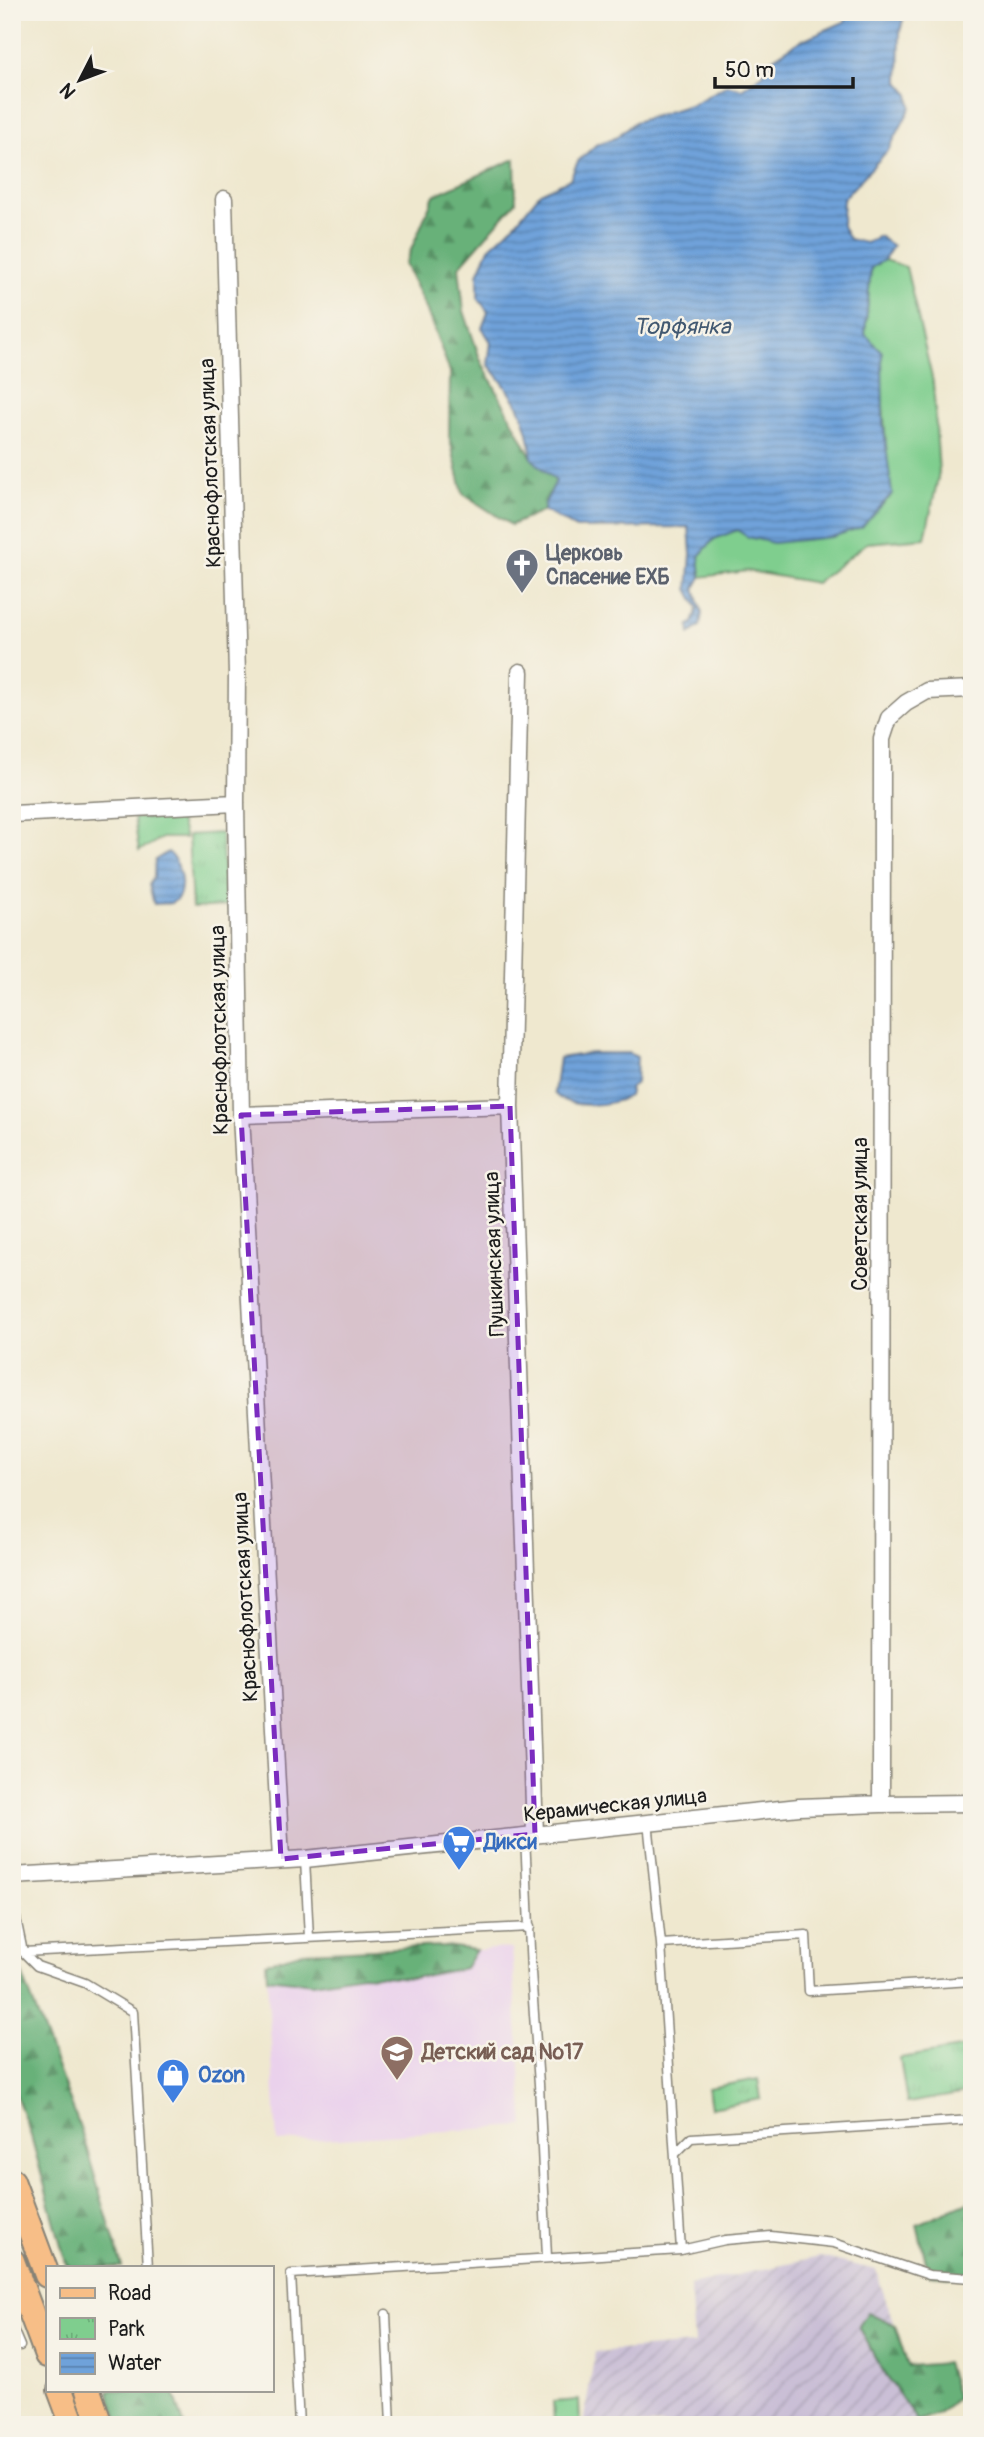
<svg xmlns="http://www.w3.org/2000/svg" width="984" height="2437" font-family="Pangolin,sans-serif">
<style>
.built{fill:#ead1ec}
.industrial{fill:url(#industrial-furrows)}
.grass{fill:#7fce8e;stroke:#4e7555;stroke-width:2}
.forest{fill:url(#forest-firs);stroke:#42664a;stroke-width:2}
.park{fill:url(#park-tufts);stroke:#4e7555;stroke-width:2}
.water{fill:url(#water-rules);stroke:#465f7b;stroke-width:2}
.lines{fill:none;stroke-linecap:round;stroke-linejoin:round}
.service-casing{stroke:#868276;stroke-width:11}
.minor-casing{stroke:#868276;stroke-width:19}
.primary-casing{stroke:#868276;stroke-width:28}
.service{stroke:#fff;stroke-width:8}
.minor{stroke:#fff;stroke-width:16}
.primary{stroke:#f7be87;stroke-width:24}
.marked{fill:#7b2cbf;fill-opacity:0.2;stroke:#7b2cbf;stroke-width:5;stroke-dasharray:14 9;stroke-linejoin:round}
.labels{text-anchor:middle;stroke-width:5;stroke-linejoin:round;paint-order:stroke}
.street-label{font-size:21px;fill:#1c1c1c;stroke:#f7f3e8}
.worship-label{font-size:21px;font-weight:bold;fill:#5b616d;stroke:#f7f3e8;text-anchor:start}
.shop-label{font-size:21px;font-weight:bold;fill:#366cbe;stroke:#f7f3e8;text-anchor:start}
.education-label{font-size:21px;font-weight:bold;fill:#785e54;stroke:#f7f3e8;text-anchor:start}
.water-label{font-size:23px;font-style:italic;fill:#415871;stroke:#f7f3e8}
</style>
<defs>
<pattern id="industrial-furrows" width="10" height="10" patternUnits="userSpaceOnUse" patternTransform="scale(1.75)"><rect width="10" height="10" fill="#cabfd6"/><path d="M-1 1l2-2M0 10L10 0M9 11l2-2" fill="none" stroke="#ada4b7"/></pattern>
<pattern id="forest-firs" width="22" height="20" patternUnits="userSpaceOnUse" patternTransform="scale(1.75)"><rect width="22" height="20" fill="#67b179"/><path d="M5 1l3.5 6h-7zM16 11l3.5 6h-7z" fill="#548f62"/></pattern>
<pattern id="park-tufts" width="24" height="20" patternUnits="userSpaceOnUse" patternTransform="scale(1.75)"><rect width="24" height="20" fill="#7fce8e"/><path d="M3 7l-1-3M5 7V3M7 7l1-3M15 17l-1-3M17 17v-4M19 17l1-3" fill="none" stroke="#6db07a"/></pattern>
<pattern id="water-rules" width="6" height="5" patternUnits="userSpaceOnUse" patternTransform="scale(1.75)"><rect width="6" height="5" fill="#6fa2da"/><path d="M0 2.5h6" fill="none" stroke="#5a83b0"/></pattern>
</defs>
<rect width="100%" height="100%" fill="#f7f3e8"/>
<filter id="ink" filterUnits="userSpaceOnUse"><feTurbulence type="fractalNoise" baseFrequency=".0143" numOctaves="2"/><feDisplacementMap in="SourceGraphic" scale="14" xChannelSelector="R" yChannelSelector="G"/><feConvolveMatrix kernelMatrix="1 2 1 2 8 2 1 2 1" color-interpolation-filters="sRGB"/></filter>
<filter id="wash" filterUnits="userSpaceOnUse"><feTurbulence type="fractalNoise" baseFrequency=".00686" numOctaves="4" result="noise"/><feDisplacementMap in="SourceGraphic" scale="28" xChannelSelector="R" yChannelSelector="G"/><feGaussianBlur stdDeviation="1.57" result="paint"/><feColorMatrix in="noise" values="0 0 0 0 0 0 0 0 0 0 0 0 0 0 0 0 0 1.4 0 .05"/><feComposite in="paint" operator="in"/></filter>
<g filter="url(#wash)">
<rect width="100%" height="100%" fill="#efe8cf"/>
<path class="built" d="M512 1948 524 2126 277 2142 266 1963Z"/>
<path class="industrial" d="M820 2257 876 2270 908 2367 923 2425H583L595 2352 694 2344 690 2285Z"/>
<path class="grass" d="M884 260 906 267 933 382 939 473 925 538 867 543 816 583 748 571 701 577 699 556 714 539 737 530 749 537 877 509 890 497 882 392 865 334 871 268Z
M134 818H179L185 838H162L139 851Z
M579 2400 580 2425H554L553 2402Z"/>
<path class="forest" d="M515 159 516 202 459 267 464 311 480 359 532 458 556 481 545 503 544 511 511 525 463 494 449 436 450 372 427 311 405 264 434 195Z
M445 1946 476 1950 465 1968 413 1978 362 1975 313 1983 267 1978 266 1963 303 1952Z
M12 1947 81 2130 122 2267H67L31 2136 12 2084Z
M972 2200V2278L929 2275 917 2224Z
M868 2312 895 2325 908 2366 946 2363 957 2398 940 2413 917 2421 878 2363 859 2326Z
M108 2390H173L184 2425H120Z"/>
<path class="park" d="M221 833 226 906 192 908 188 835Z
M972 2046V2092L907 2103 900 2058Z
M758 2079 761 2099 711 2108 708 2088Z"/>
<path class="water" d="M905 12 900 32 899 82 909 94 911 107 889 149 843 199 842 226 849 239 866 243 879 236 893 246 884 260 871 268 865 334 882 352 883 421 892 494 862 527 832 537 773 543 748 537 737 530 714 539 699 556 701 577 695 588 702 613 700 626 690 634 689 625 693 623 698 608 688 589 691 554 689 527 576 528 544 511 545 503 556 481 532 459C528 414 516 398 488 364L491 342 482 328 488 312 478 298V274L489 248 515 224 540 193 570 179 578 161 597 144 615 138 635 122 693 104 727 85 742 89 764 73V64L800 41 844 22 851 13Z
M168 852C180 859 189 897 171 903 166 904 159 903 154 904L149 885 154 877 155 860Z
M592 1053H628L637 1057 636 1083 631 1087 629 1096C611 1106 568 1110 554 1093L559 1058Z"/>
</g>
<g filter="url(#ink)">
<g class="lines">
<defs>
<path id="service" d="M648 1822 661 1944
M525 1835 531 1972 539 2084 547 2257
M305 1859 309 1938
M12 1899 23 1952 37 1966 85 1983 133 2012 148 2267
M23 1952 530 1927
M675 2154 691 2138 972 2120
M681 2250 661 1944 806 1935 809 1991 972 1981
M386 2314 391 2425
M12 2327 20 2346
M299 2425 291 2274 681 2250 725 2240 771 2236 834 2243 929 2275 972 2278"/>
<path id="minor" d="M224 199 237 674 236 803 241 1115 281 1859
M520 672 510 1106 535 1834
M12 814 236 803
M241 1115 510 1106
M881 1804 882 739 889 718 906 703 927 691 972 689
M12 1876 305 1859 799 1807 881 1804 972 1803"/>
<path id="primary" d="M12 2181 47 2275
M12 2261 47 2355
M60 2390 73 2425
M88 2390 100 2425"/>
</defs>
<use href="#service" class="service-casing"/>
<use href="#minor" class="minor-casing"/>
<use href="#primary" class="primary-casing"/>
<use href="#service" class="service"/>
<use href="#minor" class="minor"/>
<use href="#primary" class="primary"/>
</g>
</g>
<path class="marked" d="M510 1106 535 1834 281 1859 241 1115Z"/>
<defs>
<symbol id="church-pin" viewBox="-11 -11 22 30"><path d="M0 17L-7.5 6A9.5 9.5 0 1 1 7.5 6Z" fill="#6b7280" stroke="#f7f3e8"/><path d="M-1.2-6h2.4v3.5h3.3v2.4h-3.3V6h-2.4V-.1h-3.3v-2.4h3.3Z" fill="#fff"/></symbol>
<symbol id="supermarket-pin" viewBox="-11 -11 22 30"><path d="M0 17L-7.5 6A9.5 9.5 0 1 1 7.5 6Z" fill="#3f7fe0" stroke="#f7f3e8"/><path d="M-6-5.5h2.5l.6 2H6L4.5 2H-2.5L-4.4-4H-6ZM-1.5 3.2a1.3 1.3 0 1 0 .1 0ZM3 3.2a1.3 1.3 0 1 0 .1 0Z" fill="#fff"/></symbol>
<symbol id="school-pin" viewBox="-11 -11 22 30"><path d="M0 17L-7.5 6A9.5 9.5 0 1 1 7.5 6Z" fill="#8d6e63" stroke="#f7f3e8"/><path d="M0-5L7-2L0 1L-7-2ZM-4 1L0 2.5L4 1V4Q0 6-4 4Z" fill="#fff"/></symbol>
<symbol id="shop-pin" viewBox="-11 -11 22 30"><path d="M0 17L-7.5 6A9.5 9.5 0 1 1 7.5 6Z" fill="#3f7fe0" stroke="#f7f3e8"/><path d="M-5-2.5h2.3a2.7 3.5 0 0 1 5.4 0H5L5.5 6h-11ZM-1.5-2.5h3a1.5 2.3 0 0 0-3 0Z" fill="#fff"/></symbol>
</defs>
<g fill-rule="evenodd">
<use href="#church-pin" x="503" y="546" width="38" height="52"/>
<use href="#supermarket-pin" x="440" y="1823" width="38" height="52"/>
<use href="#school-pin" x="378" y="2033" width="38" height="52"/>
<use href="#shop-pin" x="154" y="2056" width="38" height="52"/>
</g>
<g class="labels">
<g class="street-label">
<text transform="translate(210 463) rotate(-92)" y="7">Краснофлотская улица</text>
<text transform="translate(219 1030) rotate(-91)" y="7">Краснофлотская улица</text>
<text transform="translate(860 1214) rotate(-90)" y="7">Советская улица</text>
<text transform="translate(494 1254) rotate(-92)" y="7">Пушкинская улица</text>
<text transform="translate(245 1597) rotate(-93)" y="7">Краснофлотская улица</text>
<text transform="translate(615 1805) rotate(-6)" y="7">Керамическая улица</text>
</g>
<g class="worship-label">
<text x="546" y="560">Церковь<tspan x="546" dy="24">Спасение ЕХБ</tspan></text>
</g>
<g class="shop-label">
<text x="484" y="1849">Дикси</text>
<text x="198" y="2082">Ozon</text>
</g>
<g class="education-label">
<text x="422" y="2059">Детский сад №17</text>
</g>
<g class="water-label">
<text x="682" y="334">Торфянка</text>
</g>
</g>
<rect width="984" height="2437" fill="none" stroke="#f7f3e8" stroke-width="42"/>
<rect x="46" y="2266" width="228" height="126" fill="#f7f3e8" stroke="#9f9d96" stroke-width="2"/>
<rect x="60" y="2288" width="35" height="10" fill="#f7be87" stroke="#9f9d96" stroke-width="2"/>
<text x="108" y="2300" font-size="21" fill="#1c1c1c">Road</text>
<rect x="60" y="2318" width="35" height="21" fill="url(#park-tufts)" stroke="#9f9d96" stroke-width="2"/>
<text x="108" y="2336" font-size="21" fill="#1c1c1c">Park</text>
<rect x="60" y="2353" width="35" height="21" fill="url(#water-rules)" stroke="#9f9d96" stroke-width="2"/>
<text x="108" y="2370" font-size="21" fill="#1c1c1c">Water</text>
<g transform="translate(80 80) rotate(228)" stroke="#f7f3e8" stroke-width="5" paint-order="stroke">
<path d="M0-5L12 26L0 18L-12 26Z" fill="#1c1c1c"/>
<text y="-10" font-size="19" font-weight="bold" text-anchor="middle" fill="#1c1c1c">N</text>
</g>
<path d="M715 77v10h138v-10" fill="none" stroke="#1c1c1c" stroke-width="3.5"/>
<text x="725" y="77" font-size="21" fill="#1c1c1c" stroke="#f7f3e8" stroke-width="5" paint-order="stroke">50 m</text>
</svg>
